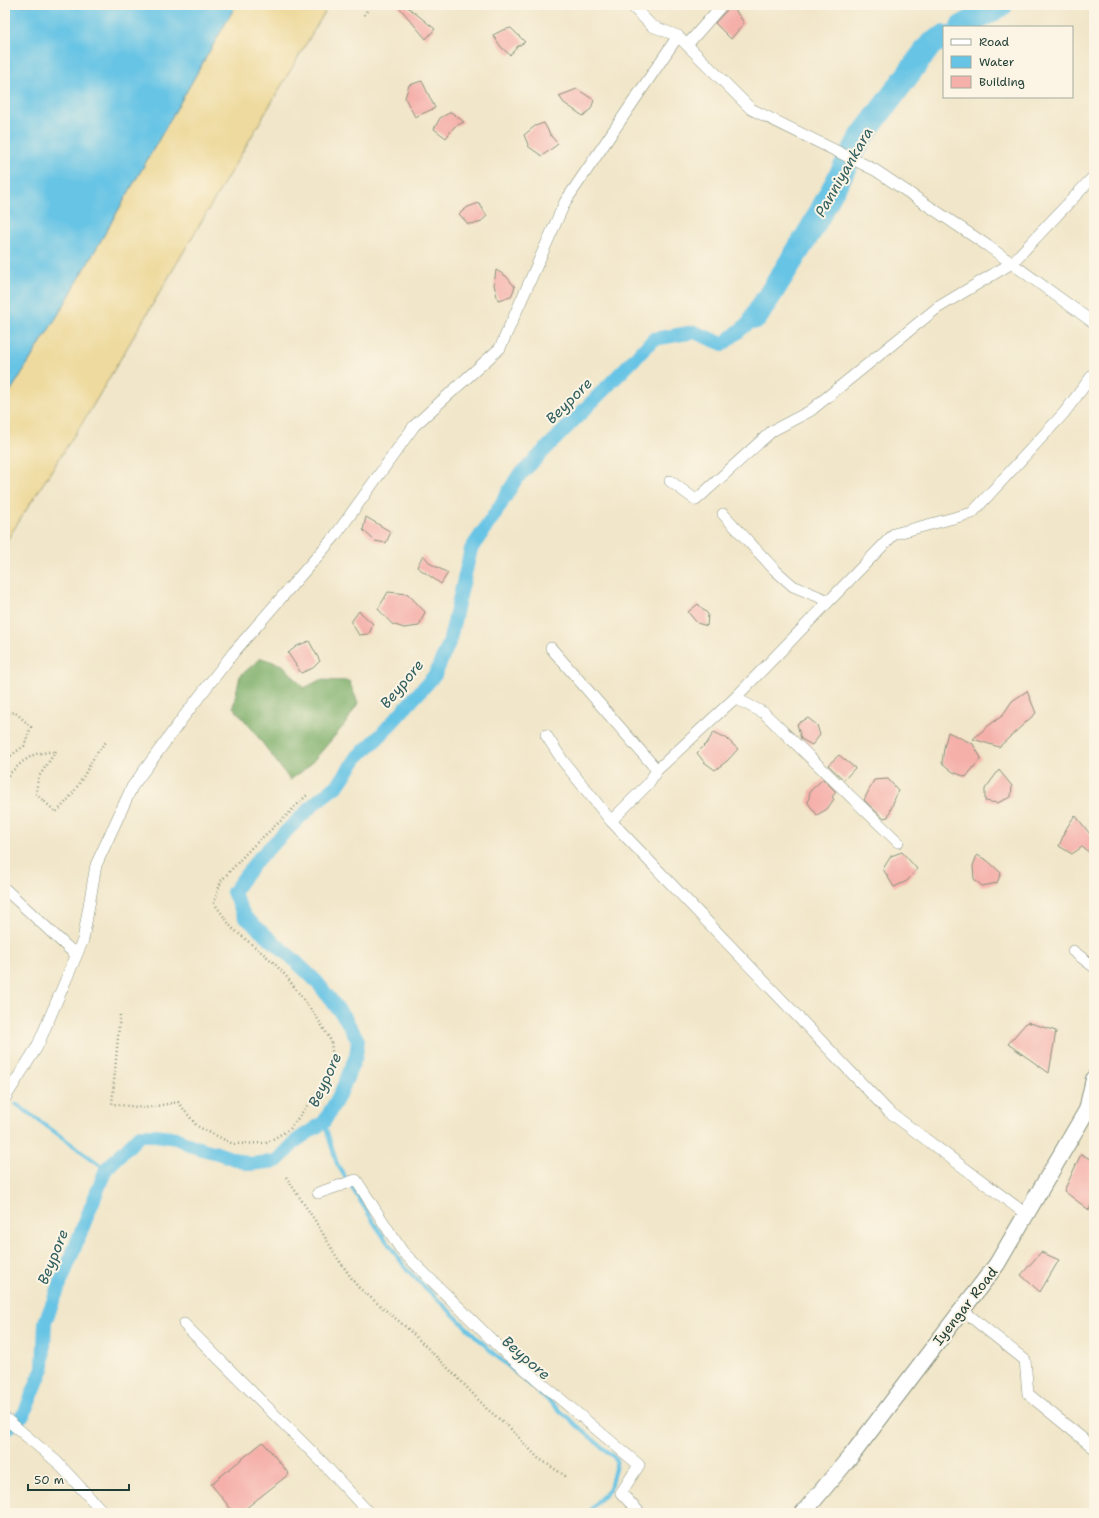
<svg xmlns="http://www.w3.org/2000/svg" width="1099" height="1518" font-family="'Shantell Sans',sans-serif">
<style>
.forest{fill:#7aad68;stroke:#4c754e}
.sand{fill:#eeda9e;stroke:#868c69}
.water{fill:#67c4e5;stroke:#43808c}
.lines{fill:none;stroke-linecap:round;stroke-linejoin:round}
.stream{stroke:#67c4e5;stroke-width:4}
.canal{stroke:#67c4e5;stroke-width:14}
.river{stroke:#67c4e5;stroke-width:24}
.building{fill:#f5b0aa}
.street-casing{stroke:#88927e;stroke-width:12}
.secondary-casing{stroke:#88927e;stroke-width:18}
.path{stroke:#88927e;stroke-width:2.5;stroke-dasharray:1 3;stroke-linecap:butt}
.street{stroke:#fff;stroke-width:11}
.secondary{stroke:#fff;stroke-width:16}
.labels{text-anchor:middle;stroke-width:4;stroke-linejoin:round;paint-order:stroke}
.street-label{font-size:14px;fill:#1f3d34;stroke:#fcf5e5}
.water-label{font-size:15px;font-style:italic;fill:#315f60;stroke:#fcf5e5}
</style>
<rect width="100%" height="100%" fill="#fcf5e5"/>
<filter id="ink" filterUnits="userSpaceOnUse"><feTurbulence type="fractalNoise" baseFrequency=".025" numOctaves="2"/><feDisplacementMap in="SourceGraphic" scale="8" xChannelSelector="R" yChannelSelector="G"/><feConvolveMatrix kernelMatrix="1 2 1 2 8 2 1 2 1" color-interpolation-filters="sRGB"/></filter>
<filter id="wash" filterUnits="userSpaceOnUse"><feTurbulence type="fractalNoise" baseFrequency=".012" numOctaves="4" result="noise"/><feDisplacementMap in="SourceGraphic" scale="16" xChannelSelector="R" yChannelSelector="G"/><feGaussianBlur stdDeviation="0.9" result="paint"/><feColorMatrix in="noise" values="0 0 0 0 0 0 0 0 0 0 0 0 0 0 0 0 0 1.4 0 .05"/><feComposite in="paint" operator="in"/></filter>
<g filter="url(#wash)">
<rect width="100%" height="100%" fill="#f1e6c9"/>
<path class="forest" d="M261 658 283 665 304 688 320 680 349 681 358 703 346 723 308 767 290 780 252 729 233 707 240 676Z"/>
<path class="sand" d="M236 5H329L91 409 5 543V400L61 310Z"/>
<path class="water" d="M5 5H236L61 310 5 400Z"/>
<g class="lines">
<path class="stream" d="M16 1104 106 1169
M324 1122 337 1164 376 1226 407 1270 493 1353 617 1460 610 1488 587 1513"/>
<path class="canal" d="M5 1431 24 1414 43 1368 45 1322 106 1169 140 1135H155L176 1138 195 1147 217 1153 249 1164 277 1161 297 1140 324 1122 341 1092 356 1056 358 1040 345 1018 317 982 291 957 245 917 233 892 258 859 316 802 338 785 358 756 377 739 435 675 449 643 471 549 495 514 516 479 654 339 694 332 723 344 756 317"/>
<path class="river" d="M962 27 1001 5
M756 317 812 228 860 139 930 45 944 37"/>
</g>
<g id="blocks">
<path class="building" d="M399 5H405L435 29 426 39 398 6Z
M729 5H732L744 23 731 39 715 23 727 10Z
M511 28 525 42 518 46 510 55 501 47 493 35 503 30Z
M422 81 435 108 415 117 405 98 409 85Z
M577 89 594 100 591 109 583 116 564 103 559 96Z
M451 112 464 122 454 127 446 138 434 129 440 118Z
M544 123 551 136 558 144 542 156 529 147 524 135 535 126Z
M479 203 487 216 479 223 468 224 459 214 468 207Z
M496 270 506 276 515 287 511 297 498 300 494 285Z
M366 517 391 532 386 543 375 541 363 530Z
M423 555 431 564 448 573 441 584 417 567Z
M388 592 408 594 425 612 419 626 404 628 392 624 378 609Z
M698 604 708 614 707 626 697 623 688 612Z
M359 611 373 624 369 634 359 635 351 622Z
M309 641 320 661 313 668 301 673 288 653 297 646Z
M1027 691 1036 713 999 747 973 739 988 726 1002 716 1012 701Z
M808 718 817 725 820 735 812 745 801 739 797 724Z
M714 732 726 738 738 749 727 761 715 770 704 762 697 753 707 743Z
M948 732 973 744 981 758 966 777 953 772 942 763 944 748Z
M839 755 855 768 844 780 828 765Z
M999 770 1012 786 1011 797 997 803 985 801V789Z
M823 779 836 792 832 797 834 799 827 809 817 815 808 803 810 791Z
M888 779 898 790 888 817 883 818 864 800 874 780Z
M1075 815 1094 839V856L1082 847 1072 854 1059 846 1066 829Z
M902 852 917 869 907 881 894 887 883 869 891 856Z
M977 855 988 861 1001 873 997 883 982 886 974 879 973 866Z
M1027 1022 1056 1031 1049 1073 1008 1044Z
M1081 1154 1094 1161V1199L1089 1210 1064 1191Z
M1041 1252 1059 1260 1040 1292 1021 1275Z
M263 1442 289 1474 240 1513H234L211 1484Z"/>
</g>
</g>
<g filter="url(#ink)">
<use href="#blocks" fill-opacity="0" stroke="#88927e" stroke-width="1"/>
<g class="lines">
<defs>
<path id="street" d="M631 5 652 26 678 36 751 109 875 170 988 246 1094 323
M687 45 722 5
M670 481 696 500 772 431 810 411 937 308 1012 263 1094 176
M723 514 775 570 793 586 829 601
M551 648 657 770 735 698 764 713 898 842
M735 698 894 534 972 513 1064 413 1094 373
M546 735 563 761 611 821 648 784 657 770
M611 821 888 1111 1026 1214
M5 889 76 955
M1073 951 1094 967
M5 1098 37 1047 83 940 96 865 132 787 185 715 234 652 335 536 414 426 500 348 565 202 678 36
M318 1193 356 1180 402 1251 502 1350 639 1465 621 1493 640 1513
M961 1309 1025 1360 1028 1394 1094 1448
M184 1324 322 1462 369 1513
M5 1418 57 1462 104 1513"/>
<path id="secondary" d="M803 1513 851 1456 997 1264 1087 1110 1094 1079"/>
</defs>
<use href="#street" class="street-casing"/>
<use href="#secondary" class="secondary-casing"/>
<path class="path" d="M364 15 371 5
M5 715 15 712 31 727 24 746 5 760
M5 778 22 762 35 754 56 751 38 778 36 794 56 812C66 803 73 794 80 782 89 768 94 754 106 742
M120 1015 112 1104 145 1108 178 1102 197 1126 233 1144 266 1143 290 1129 334 1069 331 1041 318 1019 286 976 272 961 232 928 214 903 221 881 252 847 286 816 308 794
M286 1177 316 1222 338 1259 358 1287 407 1328 458 1378 487 1409 509 1427 538 1458 567 1477"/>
<use href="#street" class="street"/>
<use href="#secondary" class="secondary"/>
</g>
</g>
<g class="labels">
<g class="street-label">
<text transform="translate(965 1306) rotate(-52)" y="5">Iyengar Road</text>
</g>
<g class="water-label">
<text transform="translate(844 172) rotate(-60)" y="5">Panniyankara</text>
<text transform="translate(569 401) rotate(-45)" y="5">Beypore</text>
<text transform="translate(402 684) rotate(-50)" y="5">Beypore</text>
<text transform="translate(325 1080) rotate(-65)" y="5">Beypore</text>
<text transform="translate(53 1257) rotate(-68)" y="5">Beypore</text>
<text transform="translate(526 1358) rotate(41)" y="5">Beypore</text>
</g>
</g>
<rect width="1099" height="1518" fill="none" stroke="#fcf5e5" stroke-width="20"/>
<rect x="943" y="26" width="130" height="72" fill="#fcf5e5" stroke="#a4ab9e"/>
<rect x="951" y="39" width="20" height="6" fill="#ffffff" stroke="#a4ab9e"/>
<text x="979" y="46" font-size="12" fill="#1f3d34">Road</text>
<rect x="951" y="56" width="20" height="12" fill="#67c4e5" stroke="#a4ab9e"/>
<text x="979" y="66" font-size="12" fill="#1f3d34">Water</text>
<rect x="951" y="76" width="20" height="12" fill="#f5b0aa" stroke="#a4ab9e"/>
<text x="979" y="86" font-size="12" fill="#1f3d34">Building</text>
<path d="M28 1484v6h101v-6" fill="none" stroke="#1f3d34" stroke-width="2"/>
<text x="34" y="1484" font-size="12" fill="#1f3d34" stroke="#fcf5e5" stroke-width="3" paint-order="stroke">50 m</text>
</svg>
